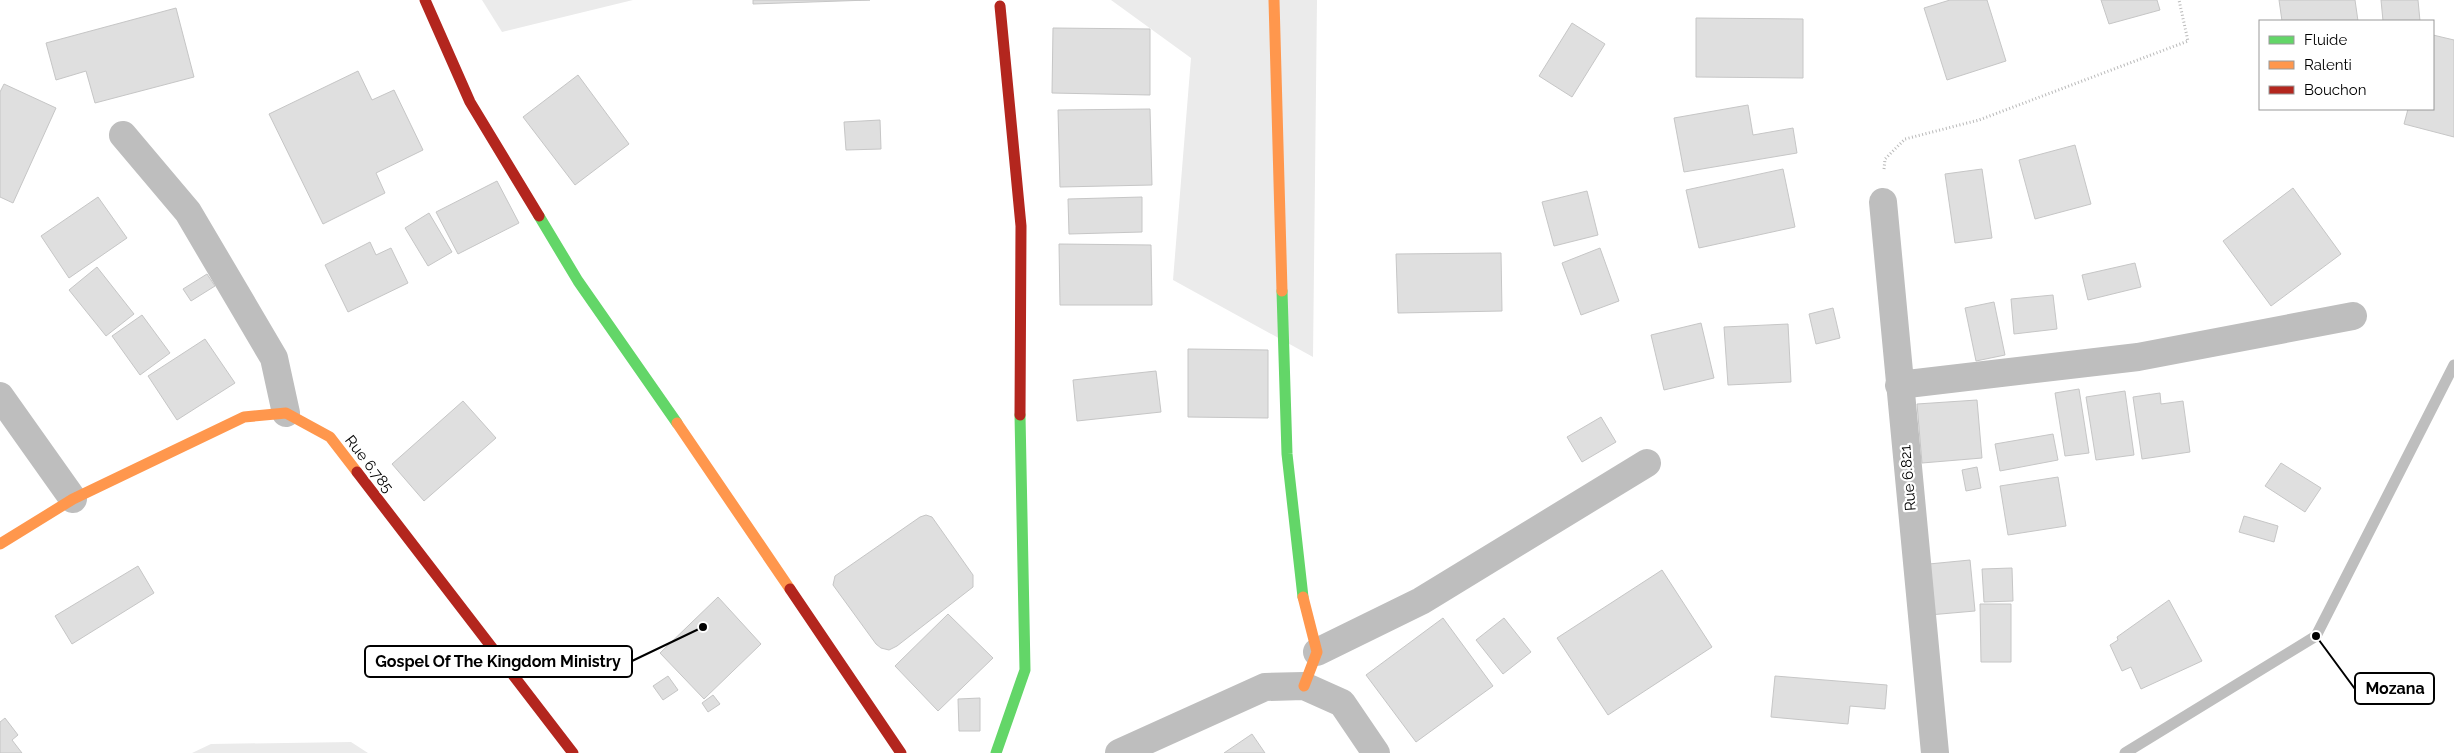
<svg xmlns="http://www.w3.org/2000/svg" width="2454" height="753" font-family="Raleway,sans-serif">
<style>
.green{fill:#ebebeb}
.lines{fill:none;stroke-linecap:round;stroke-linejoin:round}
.stream{stroke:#bebebe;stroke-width:11}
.building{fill:#dfdfdf;stroke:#c6c6c6}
.path{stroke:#b9b9b9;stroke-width:3;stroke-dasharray:1 2.5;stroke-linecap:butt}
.street{stroke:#bebebe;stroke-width:28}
.fast{stroke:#63d668;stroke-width:11}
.slow{stroke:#ff974d;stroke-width:11}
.jam{stroke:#b3261e;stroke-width:11}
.labels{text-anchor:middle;stroke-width:4.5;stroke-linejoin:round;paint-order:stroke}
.street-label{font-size:15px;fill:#000;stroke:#fff}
.leader{fill:none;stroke:#000;stroke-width:2}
.callout-dot{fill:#000;stroke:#fff;stroke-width:2}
.callout{fill:#fff;stroke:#000;stroke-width:2}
.callout-label{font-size:16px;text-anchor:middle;font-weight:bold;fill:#000}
</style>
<rect width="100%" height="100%" fill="#fff"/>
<path class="green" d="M482 0H633L502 32Z
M1111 0H1317L1313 357 1173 280 1191 58Z
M351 742 368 753H192L211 744Z"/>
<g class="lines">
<path class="stream" d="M2125 753 2316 636 2454 365"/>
</g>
<path class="building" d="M753 0H870L753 4Z
M1950 0H1987L2006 61 1947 80 1924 8Z
M2101 0H2157L2160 10 2109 24Z
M2279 0H2355L2358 21H2282Z
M2381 0H2418L2420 21H2383Z
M176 8 194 77 95 103 86 71 56 80 46 43Z
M1696 18 1803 19V78L1696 77Z
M1572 23 1605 44 1572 97 1539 76Z
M1053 28 1150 29V95L1052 93Z
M2433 35 2454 40V137L2404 124 2408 109H2433Z
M358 71 372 100 394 90 423 150 376 173 385 193 323 224 269 114Z
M578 75 629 144 575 185 523 117Z
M4 84 56 108 13 203 0 197V92Z
M1748 105 1753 135 1793 128 1797 153 1684 172 1674 118Z
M1150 109 1152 185 1060 187 1058 110Z
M880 120 881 149 846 150 844 122Z
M2075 145 2091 204 2035 219 2019 160Z
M1783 169 1795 227 1699 248 1686 190Z
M1982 169 1992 238 1955 243 1945 174Z
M497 181 519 223 458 254 436 212Z
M2293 188 2341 254 2271 306 2223 241Z
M1587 191 1598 235 1554 246 1542 202Z
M98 197 127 238 69 278 41 236Z
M1142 197V232L1069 234 1068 199Z
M429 213 452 252 428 266 405 228Z
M370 242 376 255 391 248 408 283 348 312 325 265Z
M1059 244 1151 245 1152 305H1060Z
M1600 248 1619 301 1581 315 1562 263Z
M1501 253 1502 311 1398 313 1396 254Z
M2135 263 2141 287 2088 300 2082 275Z
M97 267 134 314 106 336 69 290Z
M207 274 215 286 191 301 183 289Z
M2053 295 2057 329 2014 334 2011 299Z
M1994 302 2005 355 1976 361 1965 308Z
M1833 308 1840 338 1816 344 1809 314Z
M142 315 170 353 140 375 112 336Z
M1701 323 1714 378 1664 390 1651 335Z
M1788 324 1791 382 1728 385 1724 327Z
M205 339 235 383 177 420 148 376Z
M1188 349 1268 350V418L1188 417Z
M1156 371 1161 412 1077 421 1073 380Z
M2079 389 2089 453 2065 456 2055 393Z
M2125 391 2134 455 2096 460 2086 397Z
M2160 393 2161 404 2183 401 2190 452 2142 459 2133 397Z
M1977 400 1982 458 1922 463 1917 404Z
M463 401 496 438 424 501 392 464Z
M1601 417 1616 442 1582 462 1567 437Z
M2053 434 2058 460 2000 471 1995 444Z
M2281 463 2321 488 2305 512 2265 486Z
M1977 467 1981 488 1966 491 1962 470Z
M2058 477 2066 526 2008 535 2000 486Z
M926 515 932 517 973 575V587L897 646 889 650 881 648 876 644 833 585 835 576 920 517Z
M2244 516 2278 526 2274 542 2239 532Z
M1970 560 1975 611 1929 615V564Z
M138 566 154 593 72 644 55 616Z
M2012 568 2013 601 1984 602 1982 569Z
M1662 570 1712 647 1608 715 1557 638Z
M718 597 761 644 704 699 660 653Z
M2169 600 2202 661 2141 689 2131 667 2122 671 2110 645 2118 640 2117 637Z
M1980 604H2011V662H1981Z
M948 614 993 658 938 711 895 666Z
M1443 618 1493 686 1416 742 1366 675Z
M1504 618 1531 652 1503 674 1476 640Z
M668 676 678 690 663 700 653 686Z
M1775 676 1887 685 1885 709 1850 706 1848 724 1771 717Z
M713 695 720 704 708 712 702 703Z
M980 698V731H959L958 699Z
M5 718 18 735 12 740 22 753H0V722Z
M1252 734 1265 753H1224Z"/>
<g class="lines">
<path class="path" d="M1884 169 1885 159 1905 139 1979 120 2188 41 2179 0"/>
<path class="street" d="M123 135 188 212 274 358 286 413
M1883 202 1935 753
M1899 385 2138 357 2353 316
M0 396 73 499
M1317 652 1421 601 1647 463
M1119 753 1265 687 1304 686 1342 703 1376 753"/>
<path class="fast" d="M539 216 578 281 677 423
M1282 291 1287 454 1303 597
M996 753 1025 670 1020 415"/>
<path class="slow" d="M1274 0 1282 291
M677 423 790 589
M0 544 73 499 244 417 286 413 330 437 357 472
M1303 597 1317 652 1304 686"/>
<path class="jam" d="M425 0 470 102 539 216
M1000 6 1021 226 1020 415
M357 472 573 753
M790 589 901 753"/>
</g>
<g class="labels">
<g class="street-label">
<text transform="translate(369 464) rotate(52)" y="5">Rue 6.785</text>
<text transform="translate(1908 478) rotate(-95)" y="5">Rue 6.821</text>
</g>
</g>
<path class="leader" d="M703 627L632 661M2316 636L2355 689"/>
<g class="callout-dot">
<circle cx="703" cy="627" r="5"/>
<circle cx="2316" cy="636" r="5"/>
</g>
<g class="callout">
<rect x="365" y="646" width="267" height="31" rx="5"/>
<rect x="2355" y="673" width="79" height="31" rx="5"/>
</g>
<g class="callout-label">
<text x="498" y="667">Gospel Of The Kingdom Ministry</text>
<text x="2395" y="694">Mozana</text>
</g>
<rect x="2259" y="20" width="175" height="90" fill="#ffffff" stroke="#999999"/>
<rect x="2269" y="36" width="25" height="8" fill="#63d668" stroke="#999999"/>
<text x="2304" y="45" font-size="15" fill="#000000">Fluide</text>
<rect x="2269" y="61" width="25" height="8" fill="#ff974d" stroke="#999999"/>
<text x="2304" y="70" font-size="15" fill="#000000">Ralenti</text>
<rect x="2269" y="86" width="25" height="8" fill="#b3261e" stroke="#999999"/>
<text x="2304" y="95" font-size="15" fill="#000000">Bouchon</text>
</svg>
